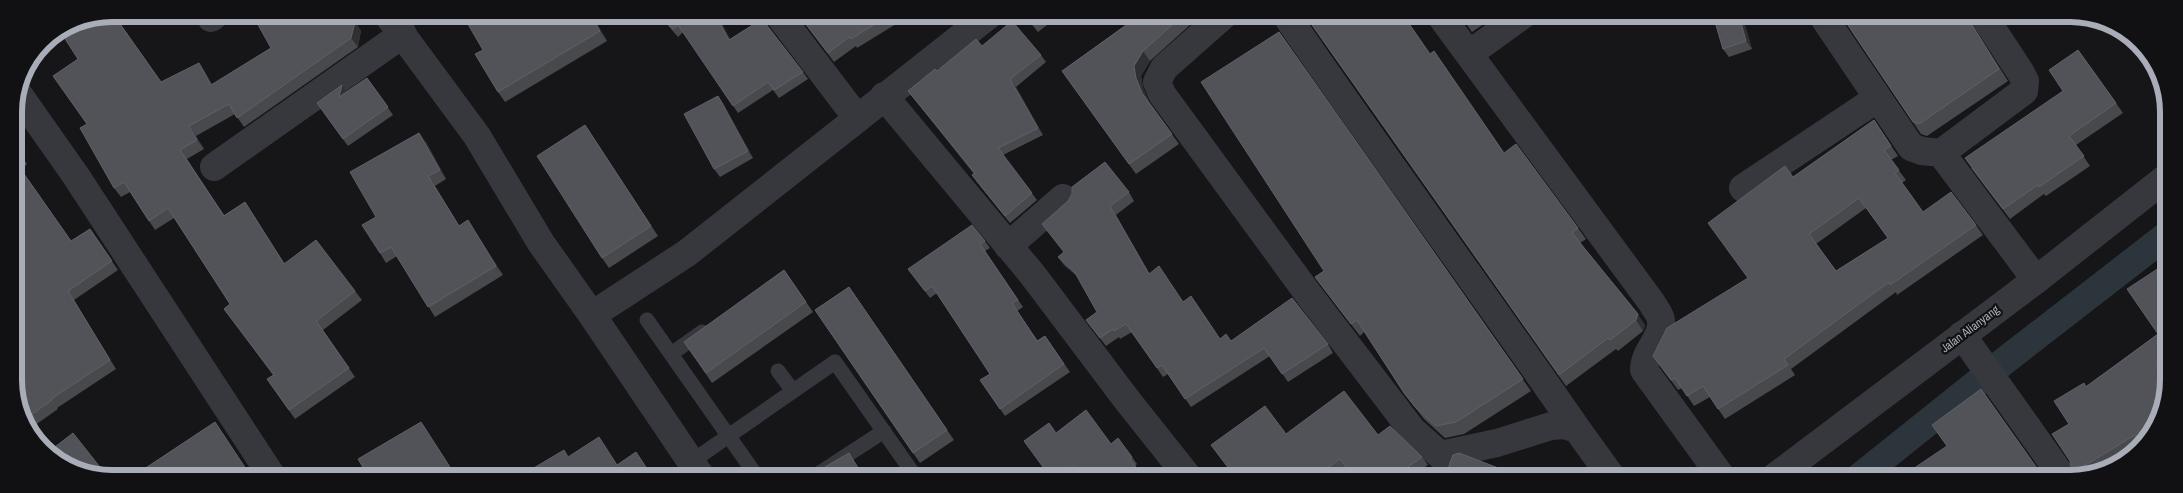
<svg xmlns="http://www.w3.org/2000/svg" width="2183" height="493" font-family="'Archivo Narrow',sans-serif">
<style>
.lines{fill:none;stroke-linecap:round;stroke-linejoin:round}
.canal{stroke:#2c353c;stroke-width:28}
.service{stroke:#37383d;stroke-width:15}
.minor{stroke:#37383d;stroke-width:28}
.tertiary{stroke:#37383d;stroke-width:28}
.wall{fill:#47494d;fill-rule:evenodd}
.shaded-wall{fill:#2f3033}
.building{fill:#525359;stroke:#5f6168;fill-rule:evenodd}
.labels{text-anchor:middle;stroke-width:4.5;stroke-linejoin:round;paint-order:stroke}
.street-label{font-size:12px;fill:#a8adb8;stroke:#111113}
.rim{fill:none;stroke:#a8adb8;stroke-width:6}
</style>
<rect width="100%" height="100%" fill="#161618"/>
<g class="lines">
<path class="canal" d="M1857 479 2007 359 2167 235"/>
<path class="service" d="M647 320 758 478
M671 354 702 332
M778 371 793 391
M691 462 835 362 915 476
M812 478 884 431"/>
<path class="minor" d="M387 14 477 136 541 243 592 315 687 253 989 15
M778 14 857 118
M1224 15 1164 68 1157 82 1162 94 1309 295 1412 430 1440 455 1497 443 1551 426 1564 425 1577 429 1613 479
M1286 15C1381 154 1481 290 1577 429
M1440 15 1652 303C1655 309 1661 315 1661 321 1663 339 1644 350 1644 370L1723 479
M1822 15 1911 147 1922 151 1941 153 2036 280
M211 18 216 14
M1469 54 1523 15
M17 92 76 176 273 478
M884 96 1032 274 1127 400 1189 478
M1941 153 2024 91 2025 81 2021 73 1983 15
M214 167 403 34
M1743 188 1878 98
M1008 246 1063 198
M592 315 702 478
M1962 335 2064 479"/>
<path class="tertiary" d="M1772 479 2036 280 2167 177"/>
</g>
<path class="wall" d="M112 14H117L114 15 161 82 199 63 205 72 212 85 271 48 355 22 361 31 358 47 244 127 235 114 196 136 204 149 187 159 224 215 245 202 285 264 355 291 362 300 323 330 355 377 295 419 267 379 273 375 224 309 230 304 174 218 155 230 130 192 121 197 114 188 87 124 78 59Z
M591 14 607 41 505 102 498 92Z
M658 14H717L730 39 803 72 808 79 779 98 773 90 738 113 683 32 678 37Z
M798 14H906L895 22 896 24 857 48 856 46 834 62Z
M1024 15H1060L1038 32Z
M1137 15H1201L1150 61 1141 76 1143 88 1149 102 1179 144 1136 174 1062 71 1138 16Z
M1305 15 1430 54 1504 153 1578 228 1586 239 1580 243 1645 325 1643 331 1618 351 1616 349 1566 386Z
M1460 15H1497L1472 32Z
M1713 15H1742L1752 49 1729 57 1723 49Z
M1841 15H1966L2008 81 1927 136 1921 134Z
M1279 32 1531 391 1464 434 1445 438 1424 419 1404 393 1364 332 1360 336 1315 277 1324 271Z
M982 46 1041 55 1046 62 1016 87 1043 135 1003 155 1037 200 1010 223 977 182 972 175 974 174 908 91 937 71Z
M2078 50 2123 113 2076 145 2090 166 2046 196 2044 194 2010 219 1971 168 2063 91Z
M367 78 393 115 348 146 317 103 342 85 347 92Z
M718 96 723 103 753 158 720 177 714 169Z
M1874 120 1898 156 1891 160 1906 180 1902 183 1923 212 1976 225 1983 235 1897 295 1896 292 1791 369 1795 375 1725 419 1710 397 1694 406 1682 388 1678 390 1653 356 1748 278 1793 177ZM1866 208 1888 238 1836 271 1816 244Z
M585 125 658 236 609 268 602 258Z
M426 142 446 179 435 186 459 226 474 230 503 275 435 317 397 256 386 263 380 253 376 217Z
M14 148 21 155 27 164 21 170 71 241 90 229 118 270 74 300 116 369 57 408 58 409 31 428 16 400Z
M1129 192 1134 201 1116 215 1149 273 1183 302 1220 339 1231 341 1328 344 1333 353 1288 382 1270 356 1191 407 1168 374 1163 377 1132 332 1120 339 1119 337 1106 346 1086 320 1097 312 1078 277 1064 265 1058 257 1064 252 1042 224Z
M985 241 990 248 985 251 1023 307 1017 311 1038 341 1045 336 1070 372 1005 416 980 380 990 374 937 293 930 298 908 269Z
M2167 266V367L2164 370 2167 400 2142 444 2100 470 2076 479 2072 473 2069 424 2086 386 2158 334Z
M784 270 813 312 712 383 684 342Z
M849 287 954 440 920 463 815 310Z
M1056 433 1111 444 1132 457 1137 464 1135 466 1144 478H1083L1078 472 1070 478H1051Z
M1286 434 1378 435 1422 457 1428 465 1409 478H1354L1345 467 1330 478H1236Z"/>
<path class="shaded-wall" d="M590 14H591L607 41 600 31Z
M715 14H717L734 47 729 40Z
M1739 15H1742L1752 49 1746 41Z
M355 22 361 31 358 47 351 38Z
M1143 51 1150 61 1141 76 1143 88 1149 103 1142 93 1136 78 1134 66Z
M199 63 205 72 218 94 211 85Z
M1010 79 1016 87 1043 135 1038 128Z
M342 85 347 92 339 97Z
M718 96 723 103 753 158 748 151Z
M585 125 592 135 658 236 651 226Z
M189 126 196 136 204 149 197 140Z
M419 133 426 142 446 179 440 170Z
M428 176 435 186 465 235 459 226Z
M1110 206 1116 215 1154 282 1149 274Z
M468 220 474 230 503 275 496 266Z
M68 291 74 300 116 369 110 360Z
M1638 314 1645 325 1643 331 1636 320Z
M849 453 857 465 865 478H864Z"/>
<path class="building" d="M113 14 161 82 199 63 211 85 271 48 252 14H319L355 22 351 38 237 118 229 104 189 126 197 140 180 150 224 216 245 202 284 264 316 240 355 291 316 321 349 368 289 410 267 379 274 375 224 309 230 304 168 208 149 221 124 182 114 188 80 128 87 124 53 76 78 59 60 31 75 21Z
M462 14H590L600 31 498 92 475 54 483 50Z
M659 14H715L729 40 762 19 803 72 774 90 768 82 733 106 678 25 673 29Z
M798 14H889L890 15 851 39 849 37 828 53Z
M1025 15H1046L1033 24Z
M1138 15H1183L1143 51 1134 66 1136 78 1142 93 1172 134 1129 164 1062 71 1139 16Z
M1305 15H1403L1430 54 1434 51 1504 153 1516 144 1578 228 1572 233 1638 314 1636 320 1610 340 1608 338 1559 375Z
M1460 15H1476L1465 22Z
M1713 15H1739L1746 41 1723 49Z
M1841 15H1966L1999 69 1919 124 1913 122Z
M1012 21 1041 55 1010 79 1038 128 998 148 1032 193 1005 216 972 175 975 173 908 91 935 69 937 71 976 39 982 46Z
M1279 32 1523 379 1456 422 1436 426 1415 407 1404 393 1357 320 1351 324 1315 277 1324 271 1201 82Z
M2078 50 2116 103 2069 136 2084 156 2039 187 2038 185 2003 209 1965 158 2063 91 2049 70Z
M367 78 388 107 343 139 317 103 342 85 339 97Z
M718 96 748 151 714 169 684 114Z
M1874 120 1891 146 1884 150 1899 170 1895 173 1923 212 1951 192 1976 225 1890 285 1889 282 1784 359 1788 365 1718 409 1703 386 1687 396 1675 378 1671 380 1653 356 1667 328 1748 278 1708 223 1785 166 1793 177ZM1859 198 1888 238 1836 271 1809 234Z
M585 125 651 226 602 258 537 156Z
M419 133 440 170 428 176 459 226 468 220 496 266 428 307 391 247 380 253 362 225 376 217 350 172Z
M14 148 21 155 15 161 71 241 90 229 112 261 68 291 110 360 51 399 52 400 25 419 16 400Z
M1105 162 1129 192 1110 206 1149 274 1159 266 1183 302 1191 296 1220 339 1226 334 1231 341 1292 298 1328 344 1282 374 1264 348 1185 399 1162 365 1157 368 1126 324 1114 331 1113 329 1100 338 1086 320 1097 312 1074 271 1058 257 1064 252 1042 224 1068 201 1072 194V187Z
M972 225 985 241 980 244 1018 300 1012 303 1037 341 1045 336 1064 364 1000 409 980 380 990 374 932 286 925 291 908 269Z
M2162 266 2164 268 2167 266V354L2157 361 2167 374V400L2142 444 2135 435 2072 473 2070 461 2052 434 2069 424 2054 401 2084 383 2086 387 2158 334 2127 289Z
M784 270 806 302 706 373 684 342Z
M849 287 947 430 913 453 815 310Z
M1981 389 2044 478 2046 479H1898L1947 446 1932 425Z
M1344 391 1378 435 1390 426 1422 457 1392 478H1354L1340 459 1313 478H1236L1211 445 1265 406 1286 434Z
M1086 410 1111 444 1118 438 1132 457 1130 459 1144 478H1083L1073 465 1055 478H1051L1024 441 1049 423 1056 433Z
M215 422 252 478 132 477Z
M421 422 457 478H369L358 459Z
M73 433 107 476 114 471 119 477H93L47 453Z
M599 437 617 465 636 452 653 478H524L522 475 564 450 568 457Z
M849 453 864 478H806Z
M1459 453 1527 479H1444L1453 455Z"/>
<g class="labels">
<g class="street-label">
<text transform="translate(1970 329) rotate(-37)" y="4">Jalan Alianyang</text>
</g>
</g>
<path d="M0 0H2183V493H0ZM112 22H2070A90 90 0 0 1 2160 112V380A90 90 0 0 1 2070 470H112A90 90 0 0 1 22 380V112A90 90 0 0 1 112 22Z" fill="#111113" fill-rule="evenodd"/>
<path class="rim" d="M112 22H2070A90 90 0 0 1 2160 112V380A90 90 0 0 1 2070 470H112A90 90 0 0 1 22 380V112A90 90 0 0 1 112 22Z"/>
</svg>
